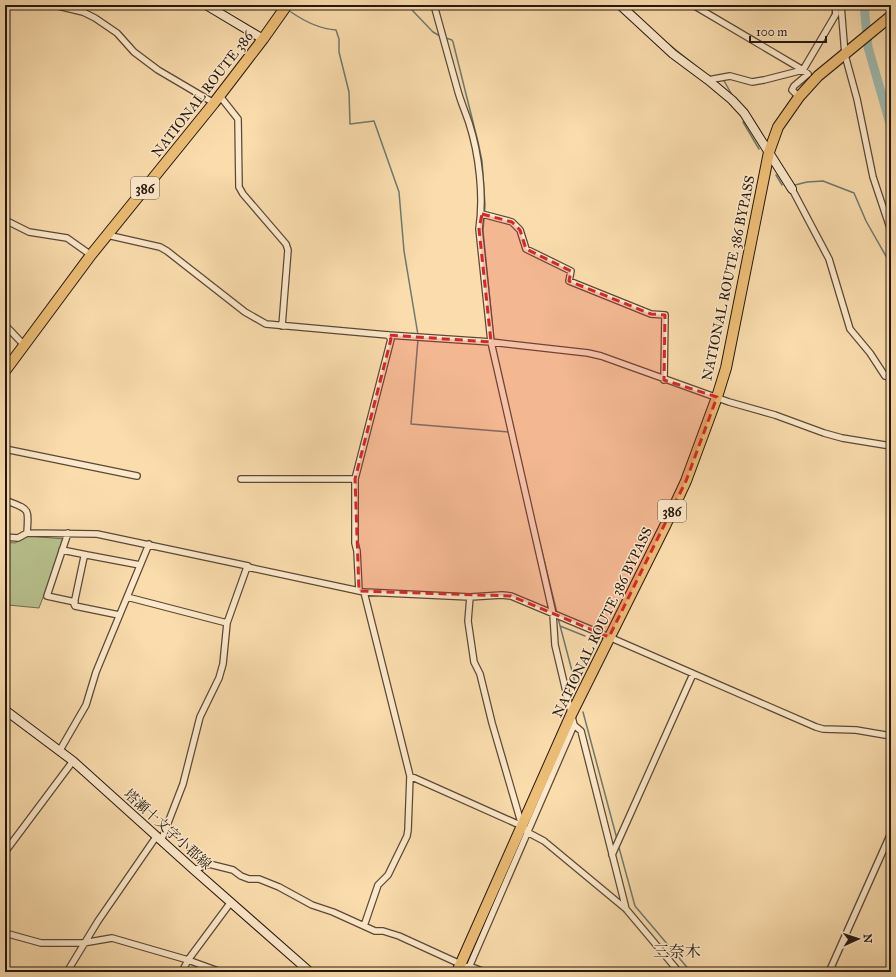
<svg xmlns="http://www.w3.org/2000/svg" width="896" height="977" font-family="'IM FELL Great Primer','Noto Serif JP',serif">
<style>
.green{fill:#b8c28e;stroke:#6e6d4e}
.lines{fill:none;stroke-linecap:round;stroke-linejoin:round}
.stream{stroke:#6e7970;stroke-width:1.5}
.river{stroke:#9fbab1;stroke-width:9}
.street-casing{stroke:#5a4936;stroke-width:8}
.secondary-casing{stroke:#24180f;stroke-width:10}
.highway-casing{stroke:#24180f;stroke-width:12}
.street{stroke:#fce8ca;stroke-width:5.5}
.secondary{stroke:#fce8ca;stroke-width:8}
.highway{stroke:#edbe76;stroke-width:10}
.marked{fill:#d62828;fill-opacity:0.2;stroke:#d62828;stroke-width:3;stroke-dasharray:8 5;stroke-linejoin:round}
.labels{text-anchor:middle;stroke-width:3;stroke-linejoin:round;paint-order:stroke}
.shield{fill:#fce8ca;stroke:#655647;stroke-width:1}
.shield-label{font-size:13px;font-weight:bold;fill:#24180f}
.street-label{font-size:14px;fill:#24180f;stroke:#fce8ca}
.quarter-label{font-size:16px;fill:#24180f;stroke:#fce8ca}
</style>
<rect width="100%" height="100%" fill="#fadcad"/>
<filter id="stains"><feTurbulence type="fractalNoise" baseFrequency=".005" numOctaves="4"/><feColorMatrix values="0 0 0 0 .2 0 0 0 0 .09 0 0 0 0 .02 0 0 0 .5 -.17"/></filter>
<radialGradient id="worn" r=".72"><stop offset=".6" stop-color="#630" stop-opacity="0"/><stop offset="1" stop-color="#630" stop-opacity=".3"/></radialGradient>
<path class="green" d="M28 536 65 539 39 608 8 605 5 609V542L15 543Z"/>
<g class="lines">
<path class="stream" d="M411 5 412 10 433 32 440 36
M824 5 833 10 831 17
M291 12C304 21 320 29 336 30L339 39V52L349 92 350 124 374 121 399 192 404 251 418 335
M446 38 452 40 453 42 478 142 482 161 485 205 483 231 494 341
M666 42 696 66
M723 79 732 95
M743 122 759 149
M776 175 782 185
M795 185 807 182 823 181 854 193 866 221 891 265
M418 339 411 424 509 432
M533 515 557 613
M558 618 576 686
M560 626 585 636
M621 645 675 669
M583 712 617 839
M803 724C819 732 826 732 844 732
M618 844 635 906 691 972"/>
<path class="river" d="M864 5 868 47 891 127"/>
<defs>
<path id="street" d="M54 5 83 12 95 18 117 33 134 52 158 70 214 103
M434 5C442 33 449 60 457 88 460 100 465 111 469 123 479 154 484 196 479 229L491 342 553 614 555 645 574 725 581 731 626 909
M693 5 803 70 808 74 794 86 792 90 799 97
M841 5 845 55 857 99 873 177 891 231
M708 80 730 76 752 82 764 80 803 70 836 14 835 5
M219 95 238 119 239 187 243 194 286 244 288 250 282 326
M792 189 829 259 850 329 870 353 885 376 891 377
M482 214 512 222 520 230 526 249 571 271 569 281 651 314 665 315 664 380
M5 220 29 232 67 238 91 255
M107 235 160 247 167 251 245 312 266 324 388 335 491 342 588 353 601 356 729 402 775 415 824 433 842 438 891 446
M5 325 24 345
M5 449 137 476
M241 479H355
M5 500C29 510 29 506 27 533
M68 533 47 596 75 602
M5 537 18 538 27 533 97 534 248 566 247 567 364 592 470 597 502 595 511 596 609 637 816 727 823 729 856 730 891 736
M62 550 87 555
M359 591 357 551 355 543V479L391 339 388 335
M364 592 410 776 408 830 407 836 388 875 378 885 364 926
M127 597 227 623
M470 597 468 621 474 662 480 674 492 723 522 826 527 832 544 841 626 909 679 972
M119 615 75 606 74 604 84 557 87 555 140 565
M60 750 86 705 96 672 149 544
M410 776 522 826
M161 841 183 784 200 717 219 678 223 664 227 623 247 567
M5 852 73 761
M612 855 693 674
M194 870 209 864 233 870 241 876 249 879H259L279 887 312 905 333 912 375 931H383L399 936 469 968
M5 933 41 943H83L112 938 188 960 221 972
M469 966 485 972
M67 972 98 921 156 837
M182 972 188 960 231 902
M467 972 574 725
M829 972 891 833"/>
<path id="secondary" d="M206 5 263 39
M620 5 673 54 708 80 732 100 744 113 792 189
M5 710 73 761 194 870 310 972"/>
<path id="highway" d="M5 371 91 255 214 103 263 39 287 5
M457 972 571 715 666 524 686 481 717 397 726 368 769 152 778 127 799 97 818 76 891 16"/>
</defs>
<use href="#street" class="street-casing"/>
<use href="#secondary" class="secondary-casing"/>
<use href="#highway" class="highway-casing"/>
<use href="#street" class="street"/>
<use href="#secondary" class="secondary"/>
<use href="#highway" class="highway"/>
</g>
<path class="marked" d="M482 214 512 222 520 230 526 249 571 271 569 281 651 314 665 315 664 380 717 397 686 481 609 637 511 596 359 591 355 479 391 339 388 335 491 342 479 229Z"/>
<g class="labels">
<g class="shield">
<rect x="131" y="177" width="28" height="22" rx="3"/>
<rect x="658" y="500" width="28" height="22" rx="3"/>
</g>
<g class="shield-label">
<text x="145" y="193">386</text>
<text x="672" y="516">386</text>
</g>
<g class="street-label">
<text transform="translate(202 94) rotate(-52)" y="5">NATIONAL ROUTE 386</text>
<text transform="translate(728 278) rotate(-78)" y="5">NATIONAL ROUTE 386 BYPASS</text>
<text transform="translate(602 622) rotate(-64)" y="5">NATIONAL ROUTE 386 BYPASS</text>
<text transform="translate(168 829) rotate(42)" y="5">塔瀬十文字小郡線</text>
</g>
<g class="quarter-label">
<text x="677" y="957">三奈木</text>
</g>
</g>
<rect width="896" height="977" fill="none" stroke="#fadcad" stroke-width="20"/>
<rect x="6" y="6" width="884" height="965" fill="none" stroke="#24180f" stroke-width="2"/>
<rect x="10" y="10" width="876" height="957" fill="none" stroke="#24180f"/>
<g transform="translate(858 939) rotate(87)" stroke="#fce8ca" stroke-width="3" paint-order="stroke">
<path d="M0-3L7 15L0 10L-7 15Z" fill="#24180f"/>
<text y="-6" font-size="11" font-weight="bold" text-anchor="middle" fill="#24180f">N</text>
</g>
<path d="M750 36v6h76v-6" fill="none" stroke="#24180f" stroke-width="2"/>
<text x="756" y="36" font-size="12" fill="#24180f" stroke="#fce8ca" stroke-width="3" paint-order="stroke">100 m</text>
<rect width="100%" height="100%" filter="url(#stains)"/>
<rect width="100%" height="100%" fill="url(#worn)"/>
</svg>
